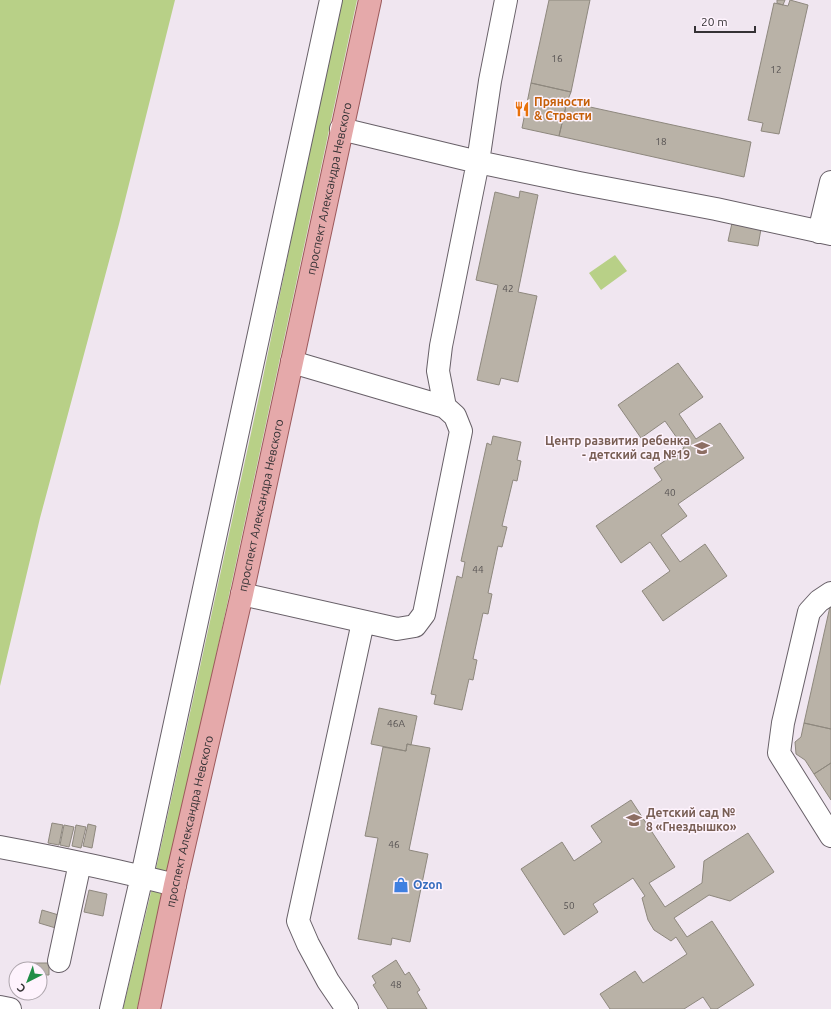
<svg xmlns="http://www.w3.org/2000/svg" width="831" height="1009" font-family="Ubuntu,sans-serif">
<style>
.green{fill:#b8d087}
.building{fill:#b9b2a7;stroke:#8e887e}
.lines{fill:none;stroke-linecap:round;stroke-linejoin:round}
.minor-casing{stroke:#686068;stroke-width:24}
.major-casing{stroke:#9c5a5c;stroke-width:24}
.minor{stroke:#fff;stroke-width:22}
.major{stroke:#e5a9aa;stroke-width:22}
.labels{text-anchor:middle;stroke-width:3;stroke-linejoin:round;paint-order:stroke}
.number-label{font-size:10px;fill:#565252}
.food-label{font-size:12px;font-weight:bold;fill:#c56008;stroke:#fef3fd;text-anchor:start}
.street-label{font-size:12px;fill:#353235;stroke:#fef3fd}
.education-label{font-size:12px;font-weight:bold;fill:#785e54;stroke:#fef3fd;text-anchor:end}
.shop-label{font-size:12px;font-weight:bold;fill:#366cbe;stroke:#fef3fd;text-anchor:start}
</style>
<rect width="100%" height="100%" fill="#f0e6f0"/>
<path class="green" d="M0 0H175L119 224 40 518 0 686Z
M341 0H357L168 879 154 878 260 392 316 118Z
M615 255 627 271 601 290 589 273Z
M152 888 163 892 137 1009H123Z"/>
<path class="building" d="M549 0H590L571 92 531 83Z
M777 0H785L783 5 777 3Z
M790 0 808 5 779 134 761 131 763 123 748 120 774 3 788 6Z
M531 83 571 92 567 102 559 136 522 128Z
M567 102 751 142 744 177 559 136Z
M520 191 538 195 518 292 537 296 518 382 501 378 499 385 477 380 498 285 476 280 495 192 519 198Z
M732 223 761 229 758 246 728 241Z
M678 363 703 397 679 414 696 439 720 423 744 458 678 504 687 516 661 535 680 562 705 544 727 576 663 621 642 591 670 571 650 542 621 563 596 526 662 480 654 468 684 448 665 421 641 438 618 405Z
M493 436 521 442 517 460 521 461 517 481 513 480 502 526 507 527 502 547 498 546 488 593 492 594 488 614 483 613 473 659 477 660 473 680 469 679 462 710 434 704 436 695 431 694 457 576 462 578 465 562 461 561 487 443 491 445Z
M831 602V729L804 723Z
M379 708 417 716 411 745 407 744 406 751 371 744Z
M804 723 831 729V763L814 774 805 760 796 754 795 742 801 737Z
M407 744 430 748 409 850 428 854 410 942 392 938 391 945 358 939 378 838 365 836 383 747 406 751Z
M831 763V800L814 774Z
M631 800 675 867 649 883 665 907 702 883 704 861 748 833 774 872 730 901 709 895 674 918 687 937 712 921 754 985 717 1009H711L703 997 684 1009H610L600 994 635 971 643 983 687 954 676 937 671 941 654 930 648 920 642 898 645 896 633 878 593 904 598 912 564 935 521 869 562 842 574 861 602 842 591 826Z
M52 823 63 825 59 845 48 843Z
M88 824 96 826 92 848 83 846Z
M64 825 74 827 69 847 60 845Z
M76 825 86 827 81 848 72 846Z
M89 890 107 894 103 916 84 912Z
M42 910 62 916 59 929 39 923Z
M396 960 405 975 409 972 420 990 417 992 427 1009H388L373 985 376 983 372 976Z
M29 963H49V975H40V969H29Z"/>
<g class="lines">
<defs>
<path id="minor" d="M341 129 478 162 579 183 716 209 831 234
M819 232 831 182
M292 362 445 407
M831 593 819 601 809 612 783 723 779 753 831 836
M242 594 397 629 415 626 424 614 461 431 455 416 445 407 438 371 441 346 478 162 490 81 506 0
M0 847C59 858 117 870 175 885
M59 961 80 863
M0 1007 10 1009
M111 1009 142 876 331 0
M347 1009 328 981 308 944 298 921 363 622"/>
<g id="major">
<path id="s1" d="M149 1009 175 885 242 594 370 0"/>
</g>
</defs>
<use href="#minor" class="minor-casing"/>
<use href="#major" class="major-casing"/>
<use href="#minor" class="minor"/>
<use href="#major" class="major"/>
</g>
<defs>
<symbol id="restaurant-bare" viewBox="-9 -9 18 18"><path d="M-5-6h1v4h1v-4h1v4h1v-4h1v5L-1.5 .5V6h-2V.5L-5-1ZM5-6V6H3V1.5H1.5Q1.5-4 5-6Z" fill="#e8710a" stroke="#fef3fd" stroke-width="2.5" paint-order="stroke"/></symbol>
<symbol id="school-bare" viewBox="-9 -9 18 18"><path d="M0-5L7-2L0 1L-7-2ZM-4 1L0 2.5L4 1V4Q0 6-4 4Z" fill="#8d6e63" stroke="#fef3fd" stroke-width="2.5" paint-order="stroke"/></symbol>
<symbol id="shop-bare" viewBox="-9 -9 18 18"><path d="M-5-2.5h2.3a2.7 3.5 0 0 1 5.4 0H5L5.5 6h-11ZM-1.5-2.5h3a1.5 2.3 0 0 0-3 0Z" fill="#3f7fe0" stroke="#fef3fd" stroke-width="2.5" paint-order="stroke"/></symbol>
</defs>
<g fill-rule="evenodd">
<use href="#restaurant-bare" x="511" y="98" width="22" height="22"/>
<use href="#school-bare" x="691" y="437" width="22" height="22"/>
<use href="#school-bare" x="623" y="809" width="22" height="22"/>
<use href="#shop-bare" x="390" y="874" width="22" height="22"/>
</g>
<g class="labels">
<g class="number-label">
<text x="557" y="62">16</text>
<text x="776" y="73">12</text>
<text x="661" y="145">18</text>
<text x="508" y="292">42</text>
<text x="670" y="496">40</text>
<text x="478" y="573">44</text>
<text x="396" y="727">46А</text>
<text x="394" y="848">46</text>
<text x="569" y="909">50</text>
<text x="396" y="988">48</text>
</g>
<g class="food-label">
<text x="534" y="106">Пряности<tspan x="534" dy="14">&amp; Страсти</tspan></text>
</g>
<g class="street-label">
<text dy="4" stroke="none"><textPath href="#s1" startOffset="840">проспект Александра Невского</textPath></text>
<text dy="4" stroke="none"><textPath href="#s1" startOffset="516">проспект Александра Невского</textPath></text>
<text dy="4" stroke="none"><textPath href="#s1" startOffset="192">проспект Александра Невского</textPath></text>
</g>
<g class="education-label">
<text x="690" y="445">Центр развития ребенка<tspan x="690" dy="14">- детский сад №19</tspan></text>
<text x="646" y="817" text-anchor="start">Детский сад №<tspan x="646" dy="14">8 «Гнездышко»</tspan></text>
</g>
<g class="shop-label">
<text x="413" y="889">Ozon</text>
</g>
</g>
<g transform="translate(28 981) rotate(222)"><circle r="19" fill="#fef3fd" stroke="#aea6ad"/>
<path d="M0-3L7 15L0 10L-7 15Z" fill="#1f8d46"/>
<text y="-6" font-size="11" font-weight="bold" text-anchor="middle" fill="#353235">С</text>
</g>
<path d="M695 26v6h60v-6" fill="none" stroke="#353235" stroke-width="2"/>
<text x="701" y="26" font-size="12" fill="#353235" stroke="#fef3fd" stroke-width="3" paint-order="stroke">20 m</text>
</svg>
